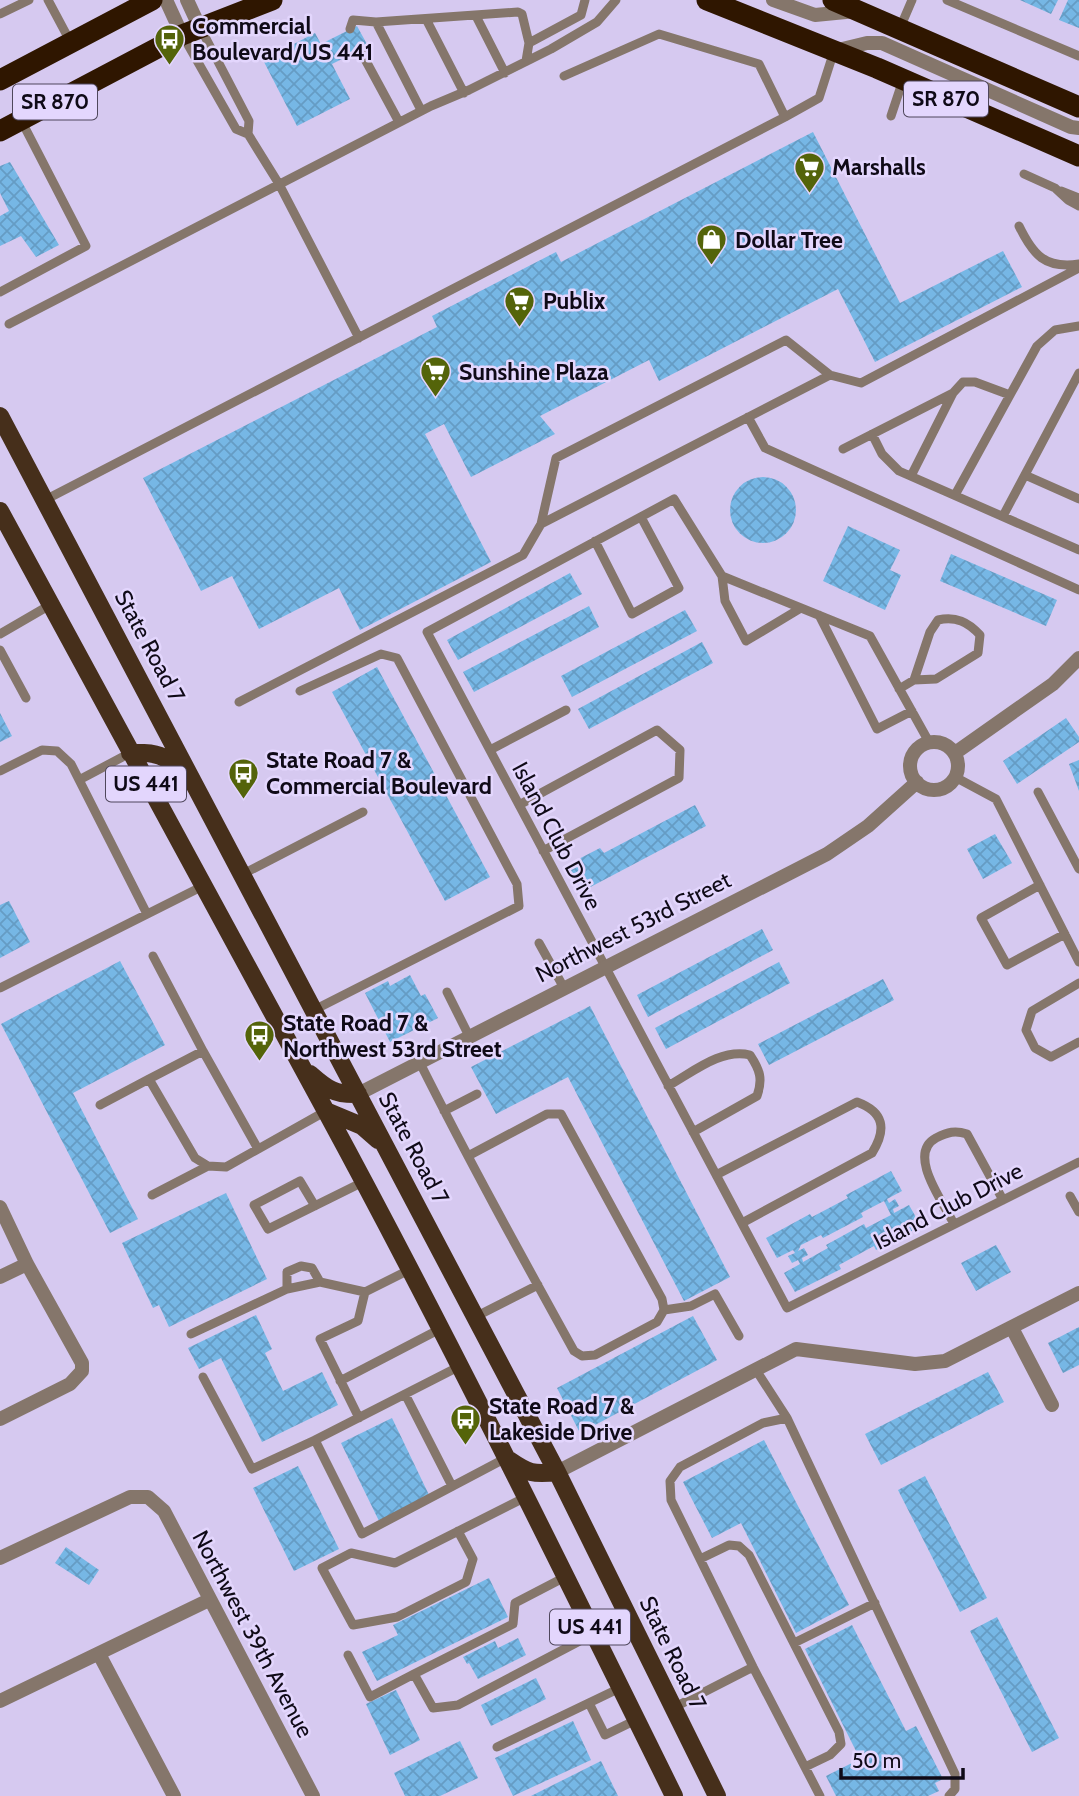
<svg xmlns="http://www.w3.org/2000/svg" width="1079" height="1796" font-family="Cabin,sans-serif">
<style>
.building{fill:url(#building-cross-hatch);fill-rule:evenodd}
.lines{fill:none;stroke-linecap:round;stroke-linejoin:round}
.lane{stroke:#85766b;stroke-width:9}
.street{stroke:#85766b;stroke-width:14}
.primary{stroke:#462f1b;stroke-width:18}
.highway{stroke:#2f1600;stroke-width:21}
.labels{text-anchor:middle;stroke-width:5;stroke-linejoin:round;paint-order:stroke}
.shield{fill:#e3d6fd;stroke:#4f475c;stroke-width:2}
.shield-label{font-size:21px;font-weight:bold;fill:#0f0a17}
.poi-label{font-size:23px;font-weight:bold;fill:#0f0a17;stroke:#e3d6fd;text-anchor:start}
.street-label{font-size:23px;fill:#0f0a17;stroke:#e3d6fd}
</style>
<defs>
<pattern id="building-cross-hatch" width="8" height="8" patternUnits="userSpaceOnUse" patternTransform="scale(1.75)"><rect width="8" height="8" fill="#76b7e5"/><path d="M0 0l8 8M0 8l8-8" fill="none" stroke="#659cc4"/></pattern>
</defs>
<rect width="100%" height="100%" fill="#d6c9f0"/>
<path class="building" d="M1020 0H1058L1051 14Z
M1068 0H1079V28L1059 20Z
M357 26 368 46 332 64 350 99 297 126 263 60 315 33 321 44Z
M813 132 900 303 1003 251 1022 287 875 362 838 289 659 381 649 360 540 416 555 434 471 477 444 424 425 434 491 562 360 630 339 588 259 629 232 576 201 591 143 478 437 327 432 316 556 252 561 262Z
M10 162 59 245 36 257 21 236 0 246V216L9 211 0 193V166Z
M730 510a33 33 0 1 1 66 0a33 33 0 1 1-66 0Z
M848 526 900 550 890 570 901 575 885 610 823 581Z
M951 554 1057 600 1046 626 940 581Z
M570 573 582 594 458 660 447 640Z
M589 606 599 627 474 692 463 672Z
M685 610 697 631 572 697 561 676Z
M702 642 713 663 589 729 578 709Z
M377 667 490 877 445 901 332 692Z
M0 713 12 736 0 742Z
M1066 718 1079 737V742L1017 784 1003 761Z
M1079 760V791L1069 764Z
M695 805 706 826 581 892 567 865 600 848 604 853Z
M995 834 1012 863 983 879 967 849Z
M9 901 30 942 0 958V905Z
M762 929 773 950 648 1017 637 995Z
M120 961 165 1045 73 1093 138 1219 110 1233 1 1024Z
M779 962 790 983 666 1049 655 1028Z
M410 975 421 996 425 994 438 1018 390 1042 365 993 388 981 390 986Z
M883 979 894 1000 769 1065 758 1044Z
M590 1006 730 1277 684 1301 568 1077 496 1114 471 1067Z
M891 1171 902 1191 887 1199 889 1203 895 1199 899 1206 893 1209 894 1213 909 1205 921 1226 876 1250 874 1246 839 1265 841 1269 795 1292 784 1273 800 1264 798 1260 792 1263 788 1256 795 1253 793 1250 777 1258 766 1238 810 1214 812 1217 848 1198 846 1195ZM884 1201 891 1215 866 1228 864 1224 826 1245 828 1248 803 1262 802 1258 808 1255 804 1248 798 1251 801 1245 821 1235 823 1238 863 1217 861 1213Z
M226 1193 267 1279 169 1327 159 1305 153 1308 122 1243Z
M996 1245 1011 1272 976 1291 961 1263Z
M256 1315 272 1349 265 1353 283 1391 322 1372 338 1405 262 1442 221 1358 199 1369 188 1348Z
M693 1316 717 1360 580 1433 557 1388Z
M1079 1327V1365L1063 1373 1048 1343Z
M988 1372 1004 1402 881 1465 865 1434Z
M392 1418 430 1497 379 1521 341 1443Z
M764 1440 849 1605 796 1633 741 1523 712 1538 683 1482Z
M298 1466 339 1549 294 1571 253 1488Z
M925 1476 987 1598 960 1612 898 1490Z
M66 1547 99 1570 89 1585 55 1563Z
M489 1578 508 1617 377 1681 362 1652 398 1635 393 1625Z
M997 1617 1059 1738 1032 1752 970 1631Z
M852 1625 906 1731 916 1726 943 1779 935 1783 939 1791 928 1796H836L826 1776 860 1759 805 1649Z
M518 1638 526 1655 478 1679 469 1663 467 1664 463 1657 495 1641 498 1648Z
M536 1678 546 1699 491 1726 481 1705Z
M396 1690 420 1740 390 1755 366 1704Z
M573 1721 591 1760 513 1796 495 1758Z
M460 1741 478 1778 440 1796H405L394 1773Z
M601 1761 618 1796H531Z"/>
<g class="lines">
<path class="lane" d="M48 0 71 43
M947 0 1079 56
M0 14 29 0
M476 16 505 73
M426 19 464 93
M900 28 912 0
M201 29 249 121 248 134
M350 29 353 20 376 22
M183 36 236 129 248 134 279 184 359 338
M529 43 581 15 585 0
M360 50 399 122
M564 76 659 34 759 64 785 117
M421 110 376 22 518 12 522 14 529 43 526 61
M891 116 903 80
M1024 174 1055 188 1068 200 1079 206
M1061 191 1079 198
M1019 226C1033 255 1045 269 1079 264
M0 292 86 246 21 120
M9 324 431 106 469 90 551 49 597 22 616 0
M748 417 765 448 1079 590
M872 434 882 454 899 471 1079 550
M843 449 953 393
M1025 475 1079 499
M911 476 953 393 963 382H975L1010 395
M955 495 1037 346 1055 330 1079 326
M45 500 785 117 819 98 834 51
M1003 516 1079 373
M541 524 556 458 786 340 830 375
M595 541 632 614 679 588 641 517
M722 576 725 601 746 641 801 608
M819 615 877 729 912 711
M0 634 50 605
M0 650 26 698
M899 689 914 680 936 679 978 653 980 635C968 622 956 616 938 620L930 632 914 680
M300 691 381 654 397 658 517 884 519 906 314 1010
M239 702 523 555 541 524 830 375 861 383 1079 268
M929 742 870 636 722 576 674 499 427 632 787 1308 1079 1162
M490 750 566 710
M0 771 42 750 57 751 71 764 147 914
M955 777 996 799 1079 962
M79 780 130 753
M1038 792 1079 869
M519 805 657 730 680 750 679 778 543 851
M243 874 363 812
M1040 885 981 918 1007 965 1065 934
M539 943 564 988
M153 956 203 1051
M1079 983 1032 1011 1026 1030 1035 1048 1051 1057 1079 1042
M0 988 203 886
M447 992 469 1036
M419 1061C468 1159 521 1255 574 1351L582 1356 595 1355 657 1322 664 1310 662 1299 561 1114H547L468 1156
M668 1086C693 1072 721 1048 750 1055 760 1070 763 1079 757 1096L693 1132
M100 1105 149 1079
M444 1111 477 1094
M258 1149 203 1051 149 1079 195 1158 208 1166 226 1167 326 1111
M716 1175 857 1102C884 1112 887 1129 872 1153L742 1223
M152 1195 208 1166
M1070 1196 1079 1212
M315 1206 300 1181 254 1205 268 1229 363 1182
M954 1224C944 1203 906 1154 936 1138 948 1132 955 1130 967 1134L1003 1200
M287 1289V1272L301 1266 312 1268 320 1282
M664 1310 691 1306 715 1294 739 1336
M475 1317 538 1285
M191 1334 287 1289 320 1282 365 1292
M460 1366 315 1440 362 1534 506 1458
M756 1370 787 1418
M203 1377 252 1469 315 1440
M340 1381 440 1329
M405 1394 452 1486
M359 1418 320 1339 358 1321 365 1292 409 1270
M458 1531 473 1559 466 1582 397 1617 353 1625 322 1568 351 1553 395 1563 526 1497
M700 1559 729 1545 739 1546 749 1555 839 1732 841 1744 830 1755 805 1767
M565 1577 515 1603 513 1624 414 1674 433 1708 458 1705 593 1634
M794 1643 875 1603
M348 1655 370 1697 414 1674
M589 1703 605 1735 636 1720
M673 1708 753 1667
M497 1747 620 1688
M820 1796 753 1667 671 1500 670 1481 680 1467 763 1423 787 1418 955 1774V1789L949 1796"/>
<path class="street" d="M166 0 182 35
M187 0 200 28
M773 0 815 15 856 11
M834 51 867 43H882L1071 127 1079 128
M910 766a24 24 0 1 1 48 0a24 24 0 1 1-48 0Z
M955 753 1053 684 1079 658
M358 1094 827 854 868 826 917 782
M0 1207 27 1264 82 1363V1371L70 1384 0 1419
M0 1277 27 1264
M1012 1328 1052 1405
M557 1472 796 1349 915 1364 945 1361 1079 1293
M0 1558 130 1497H148L164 1511 313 1796
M99 1654 174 1796
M0 1701 209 1600"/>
<path class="primary" d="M0 416 557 1472 717 1796
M0 511C108 712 219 912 327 1113 449 1338 561 1567 674 1796
M130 753C157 752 164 755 185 772
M310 1074C327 1089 335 1095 358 1094
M326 1111 362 1126 378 1140
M509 1460C528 1473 533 1475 557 1472"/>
<path class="highway" d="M707 0 877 68 1079 156
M833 0 1079 107
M0 80 152 0
M0 131 182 35 272 0"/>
</g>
<defs>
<symbol id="bus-pin" viewBox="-11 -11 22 30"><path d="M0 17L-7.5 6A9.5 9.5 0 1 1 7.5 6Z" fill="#54640a" stroke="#e3d6fd"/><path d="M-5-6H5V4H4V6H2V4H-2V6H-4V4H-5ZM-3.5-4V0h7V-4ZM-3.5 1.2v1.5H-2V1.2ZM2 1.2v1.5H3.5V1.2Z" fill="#fff"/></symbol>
<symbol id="supermarket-pin" viewBox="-11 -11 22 30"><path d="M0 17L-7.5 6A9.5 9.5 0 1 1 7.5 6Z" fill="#54640a" stroke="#e3d6fd"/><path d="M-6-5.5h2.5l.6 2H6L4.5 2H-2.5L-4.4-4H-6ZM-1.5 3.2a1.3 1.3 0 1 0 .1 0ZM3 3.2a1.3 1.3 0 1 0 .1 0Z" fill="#fff"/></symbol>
<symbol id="shop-pin" viewBox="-11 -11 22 30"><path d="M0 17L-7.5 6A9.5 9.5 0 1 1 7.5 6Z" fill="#54640a" stroke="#e3d6fd"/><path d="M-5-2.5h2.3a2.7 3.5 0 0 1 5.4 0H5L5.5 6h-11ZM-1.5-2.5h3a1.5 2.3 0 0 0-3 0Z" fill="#fff"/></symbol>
</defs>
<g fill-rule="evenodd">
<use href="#bus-pin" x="152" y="22" width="35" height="47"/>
<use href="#supermarket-pin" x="792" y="150" width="35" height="47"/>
<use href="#shop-pin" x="694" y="222" width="35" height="47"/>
<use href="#supermarket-pin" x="502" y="284" width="35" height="47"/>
<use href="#supermarket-pin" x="418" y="354" width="35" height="47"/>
<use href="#bus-pin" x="226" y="756" width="35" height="47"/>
<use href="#bus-pin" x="242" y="1018" width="35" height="47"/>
<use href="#bus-pin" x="448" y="1402" width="35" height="47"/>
</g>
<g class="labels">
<g class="shield">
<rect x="904" y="81.5" width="84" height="35" rx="5"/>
<rect x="13" y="84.5" width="84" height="35" rx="5"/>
<rect x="106" y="766.5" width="80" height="35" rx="5"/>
<rect x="550" y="1609.5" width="80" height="35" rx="5"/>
</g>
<g class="shield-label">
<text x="946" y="106">SR 870</text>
<text x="55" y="109">SR 870</text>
<text x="146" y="791">US 441</text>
<text x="590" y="1634">US 441</text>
</g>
<g class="poi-label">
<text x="192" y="34">Commercial<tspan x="192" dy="26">Boulevard/US 441</tspan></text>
<text x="832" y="175">Marshalls</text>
<text x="735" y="248">Dollar Tree</text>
<text x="543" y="309">Publix</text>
<text x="459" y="380">Sunshine Plaza</text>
<text x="266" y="768">State Road 7 &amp;<tspan x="266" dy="26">Commercial Boulevard</tspan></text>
<text x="283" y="1031">State Road 7 &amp;<tspan x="283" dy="26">Northwest 53rd Street</tspan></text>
<text x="489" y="1414">State Road 7 &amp;<tspan x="489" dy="26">Lakeside Drive</tspan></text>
</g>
<g class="street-label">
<text transform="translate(150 646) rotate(62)" y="8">State Road 7</text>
<text transform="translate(557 836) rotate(62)" y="8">Island Club Drive</text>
<text transform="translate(633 927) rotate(-27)" y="8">Northwest 53rd Street</text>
<text transform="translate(414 1148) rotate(62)" y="8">State Road 7</text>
<text transform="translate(948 1206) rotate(-27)" y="8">Island Club Drive</text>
<text transform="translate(253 1634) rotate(62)" y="8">Northwest 39th Avenue</text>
<text transform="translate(673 1653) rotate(64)" y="8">State Road 7</text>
</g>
</g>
<path d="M841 1768v10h122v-10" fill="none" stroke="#0f0a17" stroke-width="3.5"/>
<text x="852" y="1768" font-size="21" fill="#0f0a17" stroke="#e3d6fd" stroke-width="5" paint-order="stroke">50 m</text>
</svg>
